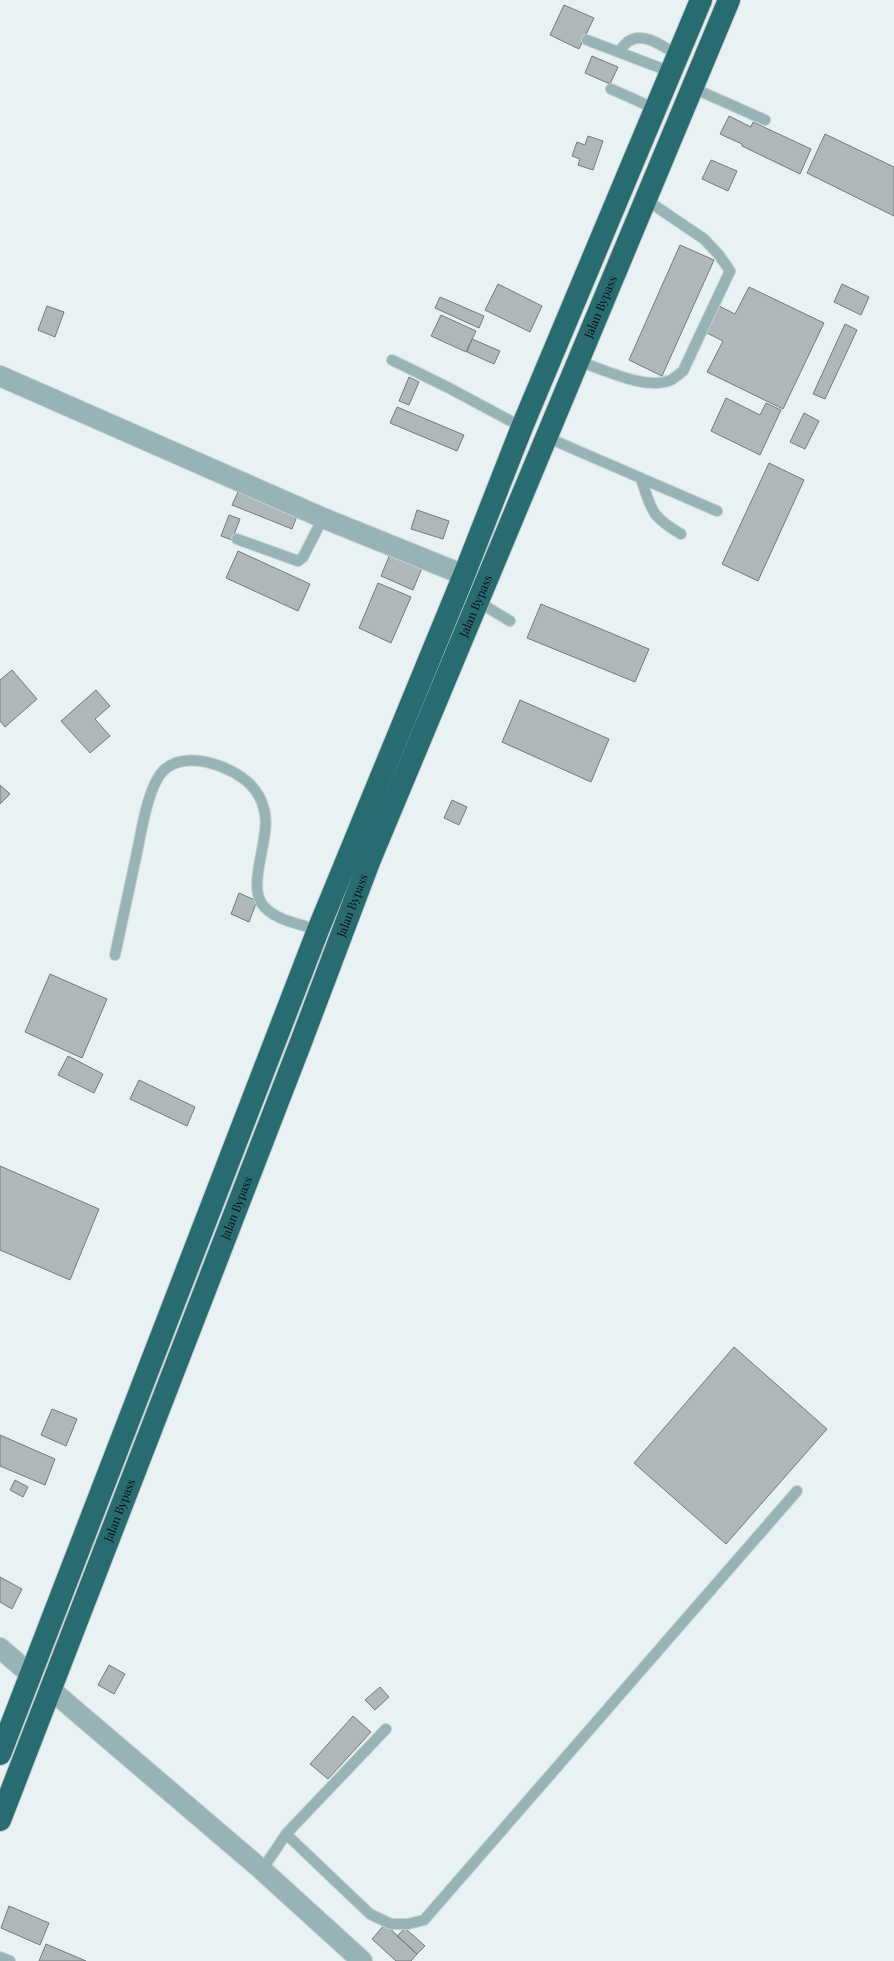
<svg xmlns="http://www.w3.org/2000/svg" width="894" height="1961" font-family="'Playfair Display',serif">
<style>
.building{fill:#afb8b9;stroke:#737c7d}
.lines{fill:none;stroke-linecap:round;stroke-linejoin:round}
.lane-casing{stroke:#c5cece;stroke-width:12}
.street-casing{stroke:#c5cece;stroke-width:22}
.highway-casing{stroke:#c5cece;stroke-width:24}
.lane{stroke:#97b3b5;stroke-width:10}
.street{stroke:#97b3b5;stroke-width:20}
.highway{stroke:#286c72;stroke-width:22}
.labels{text-anchor:middle;stroke-width:3;stroke-linejoin:round;paint-order:stroke}
.street-label{font-size:12px;fill:#0b0e0e;stroke:#f8feff}
</style>
<rect width="100%" height="100%" fill="#e8f2f2"/>
<path class="building" d="M564 5 594 18 579 49 550 35Z
M592 56 618 67 610 84 585 73Z
M729 116 751 127 753 122 811 149 800 174 742 146V144L720 134Z
M825 134 894 167V216L807 173Z
M588 136 603 141 593 170 578 165 580 159 572 156 577 142 585 145Z
M711 160 737 171 728 191 702 179Z
M680 245 714 260 662 376 629 360Z
M498 284 542 306 530 332 485 310Z
M842 284 869 297 861 315 834 302Z
M749 287 824 323 783 409 707 372 723 341 705 332 717 305 735 314Z
M440 297 484 316 479 328 435 308Z
M47 306 64 312 55 337 38 330Z
M441 315 476 331 466 352 431 336Z
M845 324 857 330 825 399 813 394Z
M472 339 500 351 494 364 467 352Z
M409 377 419 382 409 405 399 401Z
M726 398 760 415 766 403 781 410 760 455 711 431Z
M397 407 464 435 457 451 390 423Z
M804 413 819 421 805 449 790 442Z
M769 463 804 480 758 581 722 564Z
M238 492 297 516 292 529 232 505Z
M417 510 449 521 443 539 411 529Z
M229 515 240 519 232 540 221 536Z
M238 551 310 584 298 611 226 578Z
M390 554 422 568 413 590 381 576Z
M378 583 411 597 391 643 359 628Z
M541 604 649 649 635 682 527 638Z
M12 670 37 699 5 727 0 721V680Z
M96 690 110 706 95 719 110 736 90 753 61 721Z
M520 700 609 739 591 782 502 742Z
M0 785 10 794 0 804Z
M452 800 467 807 459 825 444 818Z
M239 893 257 901 249 922 231 914Z
M50 974 107 999 82 1058 25 1032Z
M68 1056 103 1074 94 1093 58 1075Z
M139 1080 195 1107 187 1126 130 1099Z
M0 1166 99 1209 70 1280 0 1250Z
M734 1347 827 1429 726 1544 634 1463Z
M52 1409 77 1419 66 1446 41 1435Z
M0 1435 55 1459 45 1485 0 1466Z
M15 1480 28 1487 23 1497 10 1490Z
M0 1577 22 1589 12 1609 0 1602Z
M109 1665 125 1674 114 1694 98 1685Z
M380 1687 389 1697 375 1710 365 1700Z
M353 1716 371 1732 328 1779 310 1764Z
M9 1906 49 1923 40 1945 1 1928Z
M385 1924 417 1954 411 1961H396L372 1939Z
M405 1928 425 1946 417 1954 397 1936Z
M46 1944 86 1961H39Z"/>
<g class="lines">
<defs>
<path id="lane" d="M587 40 671 72
M618 52C622 49 625 43 629 41 644 31 665 48 678 55
M693 88 765 120
M611 89 656 109
M392 360 449 388 522 427
M578 361C603 369 646 391 671 380 675 378 679 374 683 371L730 271 719 255 704 239 645 199
M546 437 717 511
M641 479C652 510 650 516 681 534
M237 539 298 561 303 557 323 518
M477 601 510 621
M115 955C122 922 129 890 136 857 141 835 147 788 163 771 177 757 200 759 217 765 239 773 258 785 264 809 272 836 247 882 262 904 273 920 300 924 318 930
M286 1834 370 1914 391 1924H408L424 1920 797 1491
M262 1870 286 1834 386 1729
M0 1957 10 1961"/>
<path id="street" d="M0 376 323 518 464 575
M0 1648 31 1675
M50 1689 262 1870 362 1961"/>
<g id="highway">
<path d="M0 1754 318 930 464 575 522 427 701 0"/>
<path id="s1" d="M0 1820 301 1042 369 862 729 0"/>
</g>
</defs>
<use href="#lane" class="lane-casing"/>
<use href="#street" class="street-casing"/>
<use href="#highway" class="highway-casing"/>
<use href="#lane" class="lane"/>
<use href="#street" class="street"/>
<use href="#highway" class="highway"/>
</g>
<g class="labels">
<g class="street-label">
<text dy="4" stroke="none"><textPath href="#s1" startOffset="1628">Jalan Bypass</textPath></text>
<text dy="4" stroke="none"><textPath href="#s1" startOffset="1304">Jalan Bypass</textPath></text>
<text dy="4" stroke="none"><textPath href="#s1" startOffset="980">Jalan Bypass</textPath></text>
<text dy="4" stroke="none"><textPath href="#s1" startOffset="656">Jalan Bypass</textPath></text>
<text dy="4" stroke="none"><textPath href="#s1" startOffset="332">Jalan Bypass</textPath></text>
</g>
</g>
</svg>
